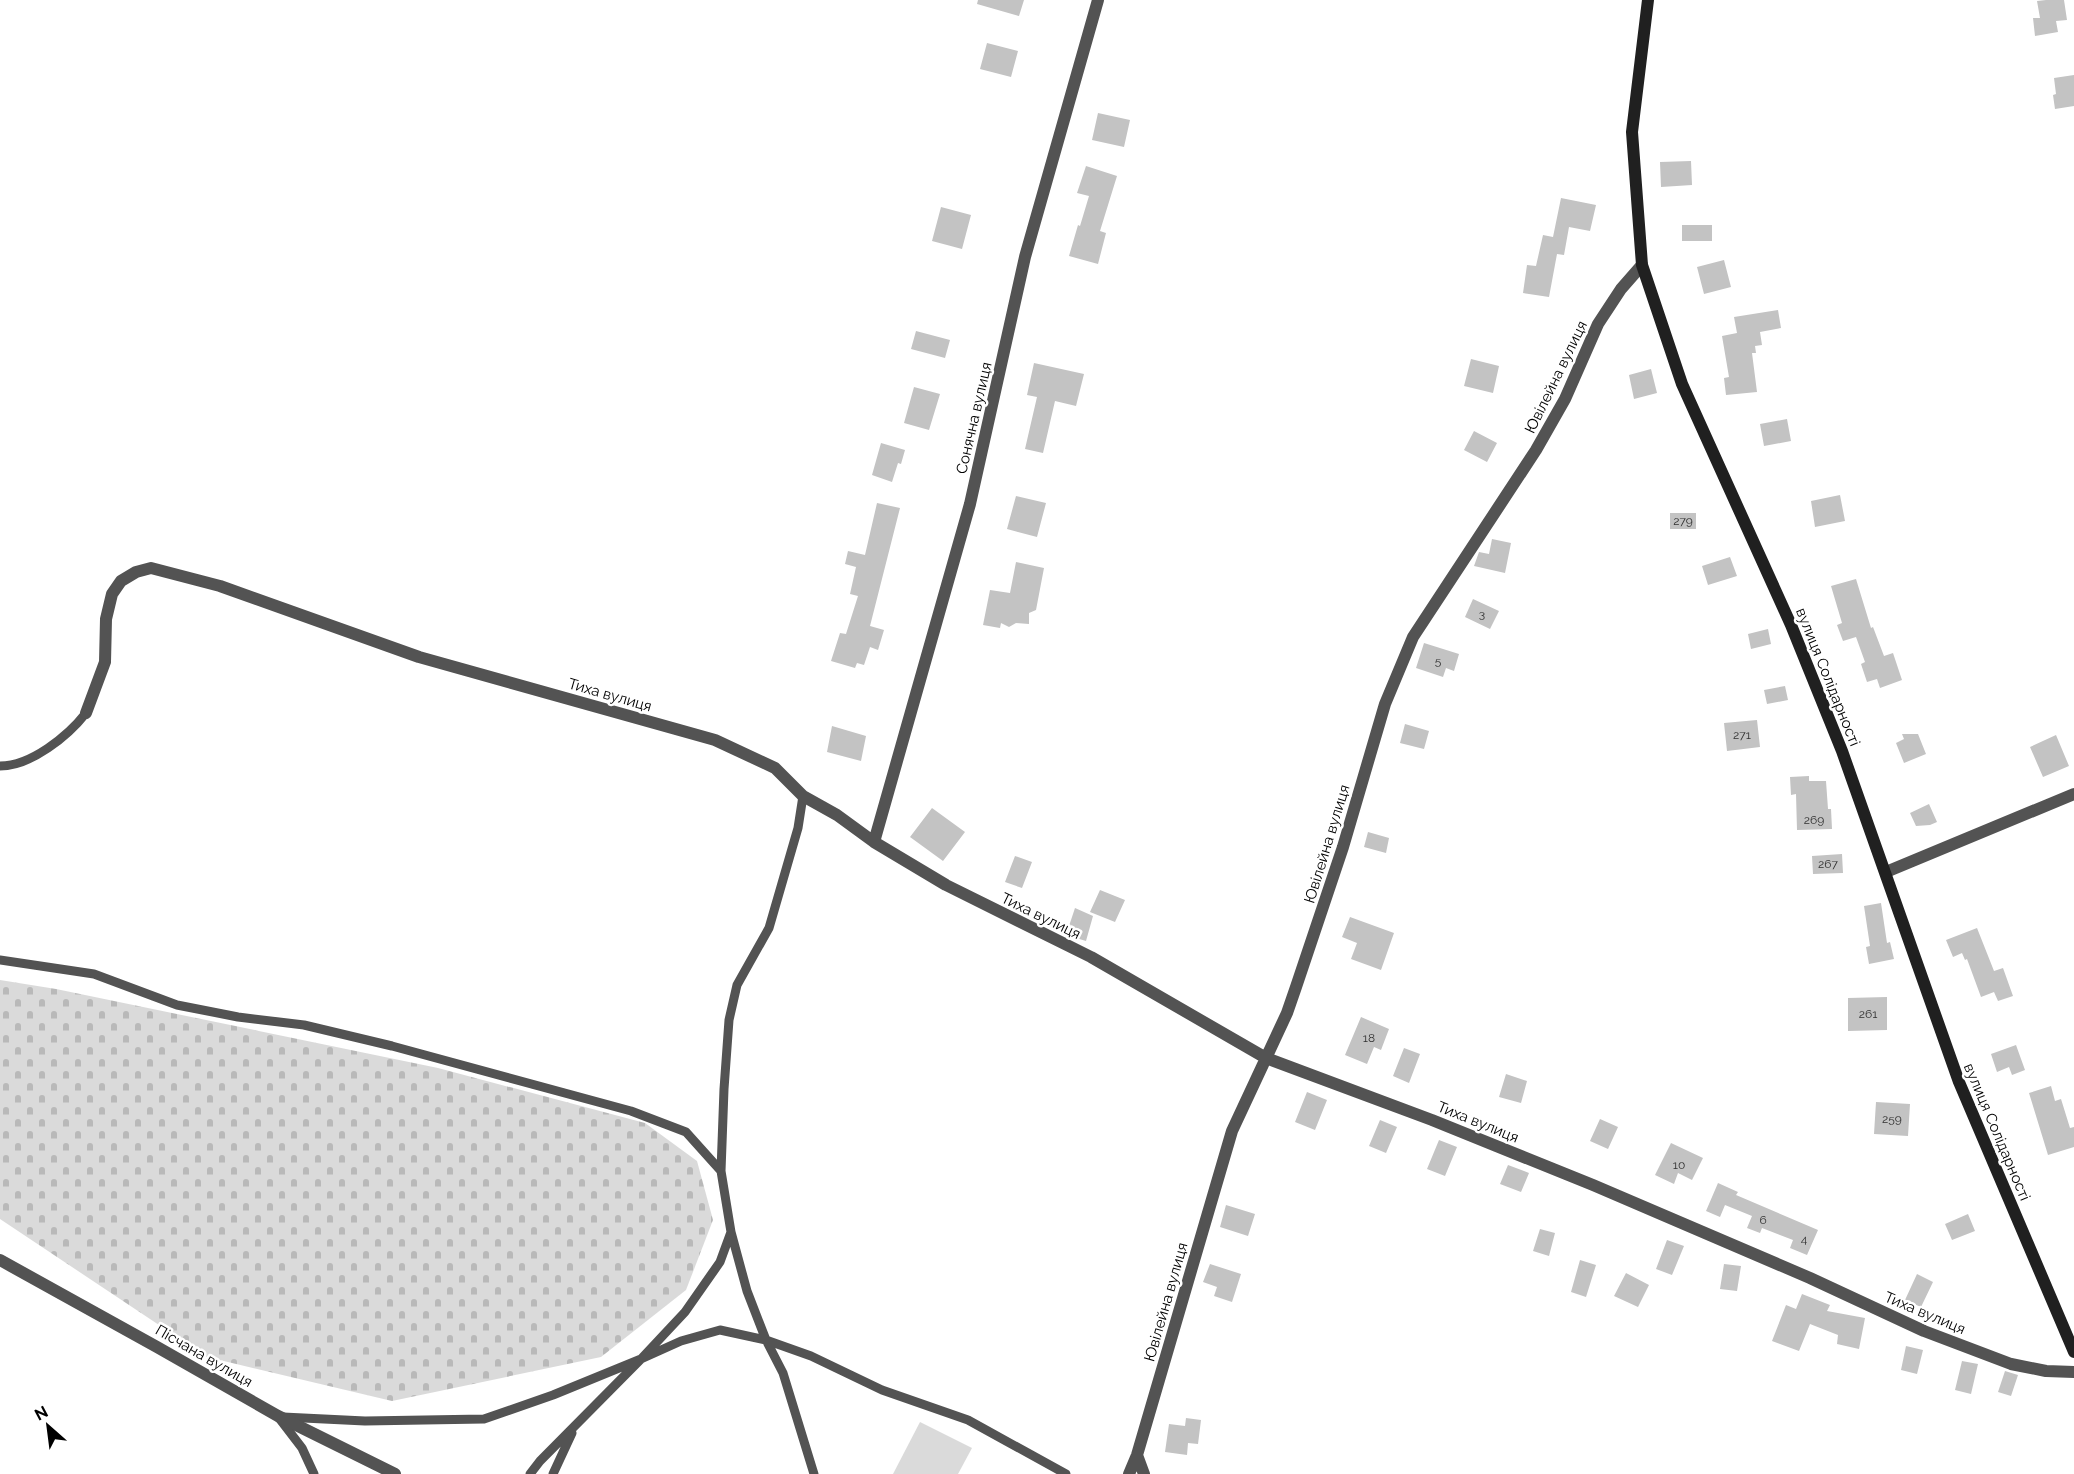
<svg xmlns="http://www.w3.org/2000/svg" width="2074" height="1474" font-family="Raleway,sans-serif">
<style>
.green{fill:#dadada}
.cemetery{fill:url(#cemetery-stones)}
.building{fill:#c3c3c3}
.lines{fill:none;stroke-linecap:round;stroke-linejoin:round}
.service{stroke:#535353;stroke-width:9}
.minor{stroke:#535353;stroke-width:12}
.secondary{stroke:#202020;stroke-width:12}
.labels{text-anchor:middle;stroke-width:5;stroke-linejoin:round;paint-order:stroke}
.number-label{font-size:12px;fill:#313131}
.street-label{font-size:15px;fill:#000;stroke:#fff}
</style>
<defs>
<pattern id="cemetery-stones" width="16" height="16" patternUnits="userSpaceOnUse" patternTransform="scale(1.5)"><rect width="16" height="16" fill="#dadada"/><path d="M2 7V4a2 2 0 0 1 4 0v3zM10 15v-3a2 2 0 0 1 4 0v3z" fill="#b9b9b9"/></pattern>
</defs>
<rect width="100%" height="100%" fill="#fff"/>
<path class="green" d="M920 1422 972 1448 958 1474H893Z"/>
<path class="cemetery" d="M0 980 56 989 438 1068 645 1123 697 1161 713 1220 686 1290 601 1357 392 1401 207 1357 0 1219Z"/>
<path class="building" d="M978 0H1024L1019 16 977 4Z
M2046 0H2064L2067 20 2056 21 2058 32 2035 36 2033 18H2040L2037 1Z
M987 43 1018 51 1011 77 980 69Z
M2074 75V106L2055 109 2053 95 2056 94 2054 78Z
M1098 113 1130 120 1124 147 1092 140Z
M1691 161 1692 185 1661 187 1660 162Z
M1086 166 1117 176 1100 231 1106 233 1098 264 1069 256 1078 225 1080 226 1089 196 1077 193Z
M1561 198 1596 205 1590 231 1569 227 1564 255 1557 254 1549 297 1523 293 1527 265 1536 266 1543 235 1553 237Z
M941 207 971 215 962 249 932 241Z
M1682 225H1712V241H1682Z
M1724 260 1731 287 1704 294 1697 267Z
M1778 310 1781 328 1760 332 1762 345 1755 346 1756 353H1752L1757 392 1726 395 1724 378 1729 377 1722 336 1737 333 1734 317Z
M916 331 950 340 945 358 911 349Z
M1471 359 1499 366 1493 393 1464 386Z
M1034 363 1084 374 1076 406 1055 401 1043 453 1025 449 1037 397 1027 395Z
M1651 369 1657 393 1634 399 1629 375Z
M914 387 940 394 929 430 904 423Z
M1787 419 1791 441 1764 446 1760 424Z
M1474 431 1497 443 1487 462 1464 450Z
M881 443 905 450 901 464 898 463 892 482 872 475Z
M1840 495 1845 521 1815 527 1811 501Z
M1016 496 1046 503 1037 537 1007 529Z
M877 503 900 508 870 626 884 630 878 650 870 647 864 665 857 663 855 668 831 661 840 633 846 634 858 596 850 594 856 567 845 564 848 551 865 555Z
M1670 513H1696V529H1670Z
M1492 539 1511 543 1505 573 1474 566 1479 552 1489 554Z
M1730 557 1737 576 1708 585 1702 566Z
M1016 562 1044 568 1036 610 1029 613V624L1016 623 1009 627 1001 623 1000 628 983 625 990 590 1010 593Z
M1856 579 1871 628 1873 627 1884 656 1893 653 1902 680 1880 688 1877 679 1867 682 1861 664 1865 662 1856 637 1843 641 1837 625 1842 623 1831 586Z
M1473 599 1499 611 1490 629 1465 617Z
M1768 629 1771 644 1751 649 1748 634Z
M1424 643 1459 654 1454 671 1446 668 1443 677 1416 668Z
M1785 686 1788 700 1767 704 1764 690Z
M1757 720 1760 747 1727 751 1724 723Z
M1405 724 1429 731 1424 749 1400 743Z
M832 726 866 736 861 761 827 752Z
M1902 734H1918L1926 754 1904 763 1896 743 1904 739Z
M2056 735 2069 766 2043 777 2030 747Z
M1809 776V781H1826L1828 809H1831L1832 829 1797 830 1796 794 1791 795 1790 777Z
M1929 804 1937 822 1930 825 1916 826 1910 813Z
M932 808 965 832 943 861 910 837Z
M1368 832 1389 838 1386 853 1364 847Z
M1842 854 1843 873 1813 874 1812 856Z
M1015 856 1032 862 1022 888 1005 882Z
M1100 890 1125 900 1115 922 1090 912Z
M1881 903 1887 943 1890 942 1894 959 1869 964 1866 947 1870 946 1864 906Z
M1075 908 1093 916 1086 941 1066 935Z
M1350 917 1394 933 1381 970 1351 959 1357 943 1342 937Z
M1977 928 1994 971 2003 968 2013 996 1998 1001 1994 992 1981 997 1967 959 1965 960 1962 953 1953 957 1946 940Z
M1887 997V1030L1848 1031V998Z
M1361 1017 1389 1029 1381 1050 1374 1047 1367 1064 1345 1055Z
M2016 1045 2025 1070 2012 1075 2009 1067 1997 1072 1991 1054Z
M1404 1048 1420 1054 1409 1083 1393 1076Z
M1506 1074 1527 1081 1521 1103 1499 1097Z
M2051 1086 2055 1101 2061 1099 2070 1128 2074 1127V1147L2048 1155 2029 1093Z
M1307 1092 1327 1100 1315 1130 1295 1122Z
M1876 1102 1910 1104 1908 1136 1874 1134Z
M1600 1119 1618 1127 1608 1149 1590 1141Z
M1380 1120 1397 1127 1386 1153 1369 1146Z
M1439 1140 1457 1147 1445 1176 1427 1169Z
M1671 1143 1703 1158 1692 1180 1678 1173 1674 1184 1655 1175Z
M1508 1165 1529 1173 1521 1192 1500 1184Z
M1718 1183 1738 1192 1736 1195 1818 1230 1807 1255 1790 1248 1793 1240 1762 1228 1760 1233 1747 1228 1752 1216 1725 1205 1720 1217 1706 1211Z
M1226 1205 1255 1214 1248 1236 1220 1227Z
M1968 1214 1975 1231 1952 1240 1945 1224Z
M1540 1229 1555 1233 1549 1256 1533 1251Z
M1667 1240 1684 1246 1672 1275 1656 1269Z
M1580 1260 1596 1265 1586 1297 1571 1292Z
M1210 1264 1241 1274 1232 1302 1214 1296 1217 1287 1203 1282Z
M1724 1264 1741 1266 1737 1291 1720 1289Z
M1626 1273 1649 1285 1638 1307 1614 1296Z
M1917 1274 1933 1282 1921 1307 1905 1300Z
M1802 1294 1830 1305 1827 1311 1865 1318 1859 1349 1837 1344 1838 1335 1810 1324 1799 1351 1772 1341 1786 1305 1796 1309Z
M1906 1346 1923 1350 1917 1374 1901 1370Z
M1962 1361 1978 1364 1971 1394 1955 1390Z
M2005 1371 2018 1375 2011 1396 1998 1392Z
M1186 1418 1201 1420 1198 1444 1188 1443 1187 1455 1165 1452 1169 1424 1185 1426Z"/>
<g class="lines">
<path class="service" d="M0 766C31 766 68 736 86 713
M0 960 94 974 177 1005 238 1017 304 1025 392 1046 631 1111 686 1132 721 1171 731 1232 747 1291 766 1340 783 1373 814 1474
M721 1171 724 1089 729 1020 737 985 769 928 798 828 803 796
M283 1417 365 1421 484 1419 553 1395 641 1359 685 1312 720 1262 731 1232
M279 1418 302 1448 314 1474
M530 1474 540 1461 641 1359 681 1341 720 1330 766 1340 811 1356 882 1390 968 1420 1066 1474
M553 1474 572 1433"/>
<path class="minor" d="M86 713 105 662 106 619 112 594 121 581 136 572 151 568 220 586 419 657 715 740 775 768 803 796 837 815 874 842 946 885 1091 957 1266 1058 1432 1120 1593 1185 1810 1278 1924 1331 2011 1364 2046 1371 2074 1372
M874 842 970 504 1025 257 1098 0
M1886 872 2074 794
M0 1260 157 1347 278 1416 395 1474
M1137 1455 1144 1474
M1129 1474 1137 1455 1232 1131 1287 1013 1296 987 1343 847 1385 704 1413 637 1536 450 1565 399 1598 324 1621 289 1642 265"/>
<path class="secondary" d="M1648 0 1632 132 1642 265 1682 384 1791 625 1842 751 1959 1082 2074 1352"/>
</g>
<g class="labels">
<g class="number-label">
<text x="1683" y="525">279</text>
<text x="1482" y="618">3</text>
<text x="1438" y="665">5</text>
<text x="1742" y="739">271</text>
<text x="1814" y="824">269</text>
<text x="1828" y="868">267</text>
<text x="1868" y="1018">261</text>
<text x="1369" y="1042">18</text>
<text x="1892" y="1123">259</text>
<text x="1679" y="1169">10</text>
<text x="1763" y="1224">6</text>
<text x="1804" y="1243">4</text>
</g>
<g class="street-label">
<text transform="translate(1556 377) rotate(-64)" y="5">Ювілейна вулиця</text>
<text transform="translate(974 418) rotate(-77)" y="5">Сонячна вулиця</text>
<text transform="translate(1828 677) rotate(68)" y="5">вулиця Солідарності</text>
<text transform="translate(610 695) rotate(16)" y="5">Тиха вулиця</text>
<text transform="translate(1327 844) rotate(-73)" y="5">Ювілейна вулиця</text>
<text transform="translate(1041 916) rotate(26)" y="5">Тиха вулиця</text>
<text transform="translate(1478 1122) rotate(22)" y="5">Тиха вулиця</text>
<text transform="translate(1997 1132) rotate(67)" y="5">вулиця Солідарності</text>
<text transform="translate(1166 1302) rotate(-74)" y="5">Ювілейна вулиця</text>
<text transform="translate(1925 1313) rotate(23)" y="5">Тиха вулиця</text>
<text transform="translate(204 1356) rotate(30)" y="5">Пісчана вулиця</text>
</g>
</g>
<g transform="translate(48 1426) rotate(332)" stroke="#ffffff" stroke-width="4.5" paint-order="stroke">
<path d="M0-4.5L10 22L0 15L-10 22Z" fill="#000000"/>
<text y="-9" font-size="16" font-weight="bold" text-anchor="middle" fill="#000000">N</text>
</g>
</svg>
